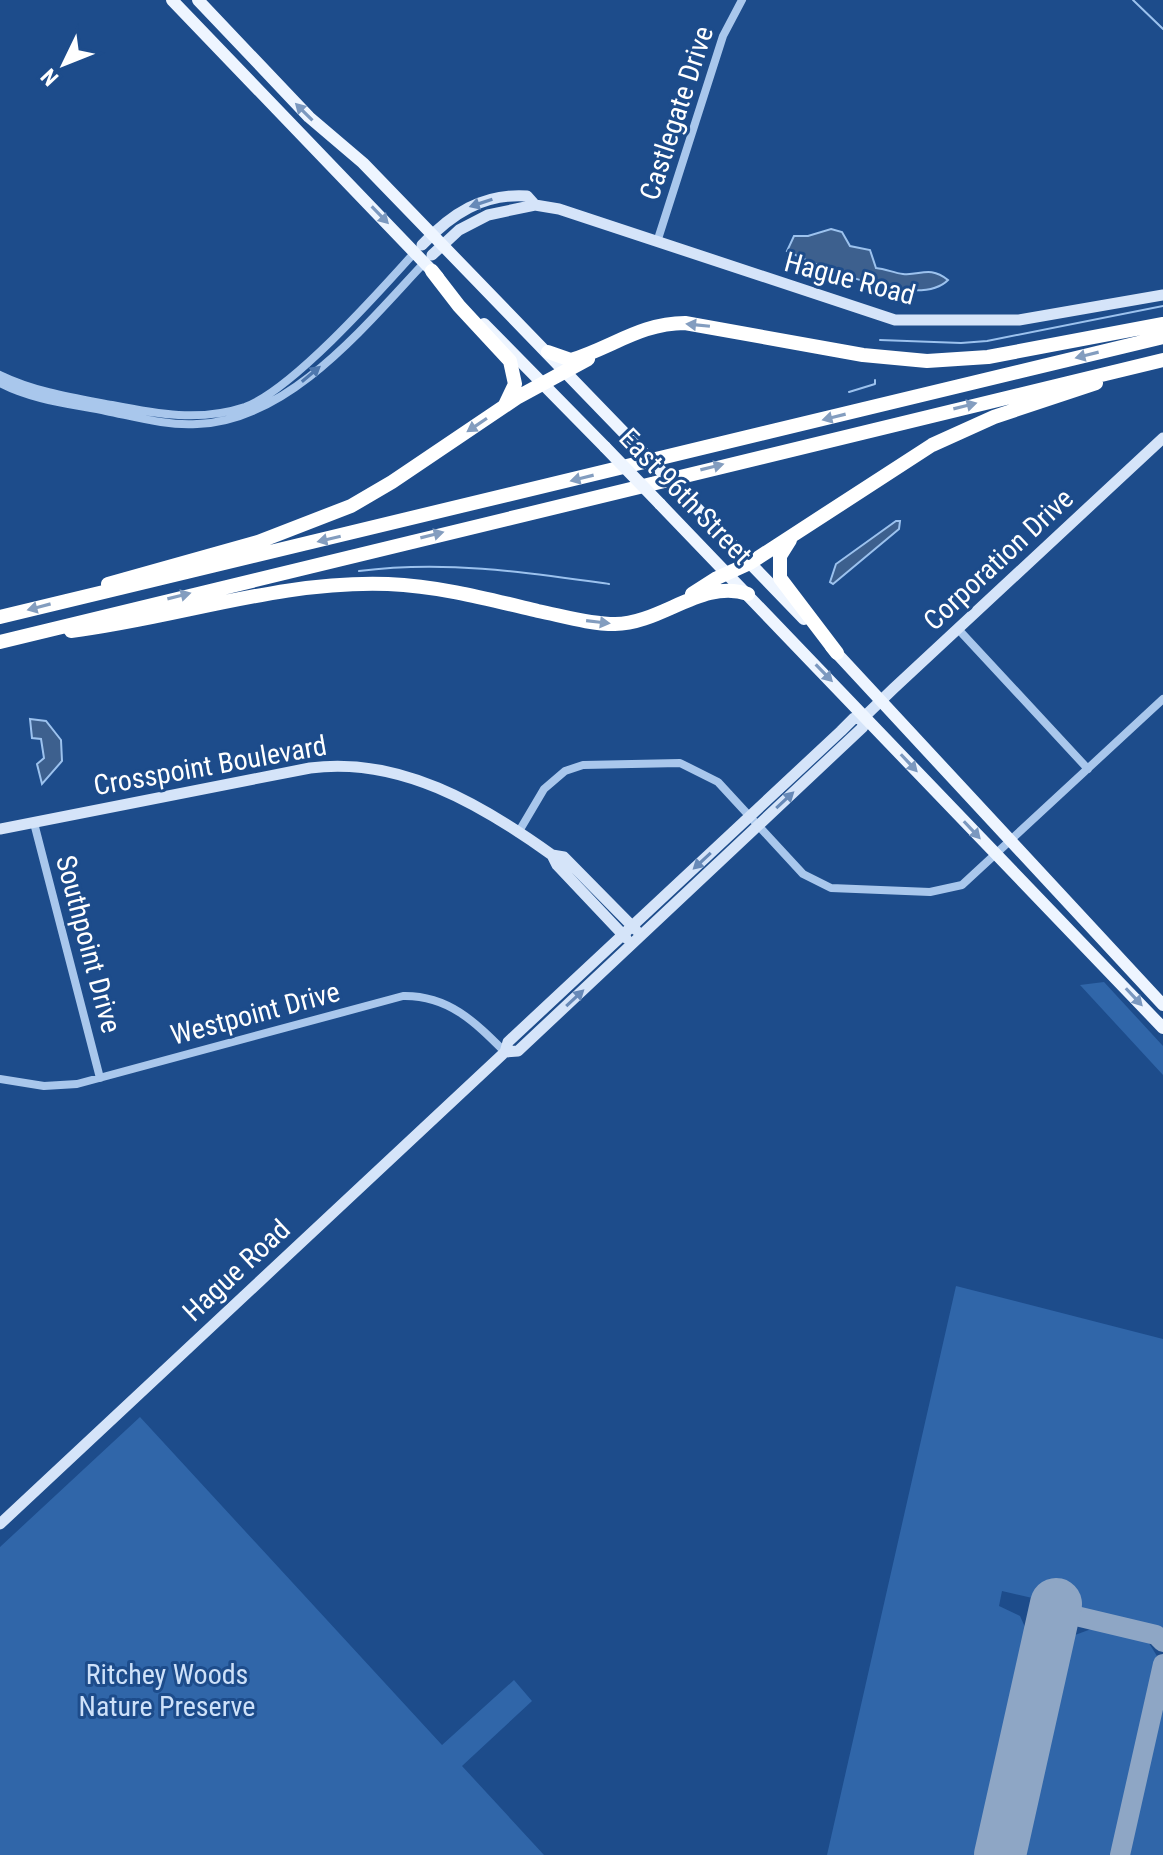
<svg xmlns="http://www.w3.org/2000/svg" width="1163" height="1855" font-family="'Roboto Condensed',sans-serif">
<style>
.green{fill:#3066a9}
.water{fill:#3d608e;stroke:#9cc2ee;stroke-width:2}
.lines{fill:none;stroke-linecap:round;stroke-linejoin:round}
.stream{stroke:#9cc2ee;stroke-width:2}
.taxiway{stroke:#8ea6c5;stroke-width:20}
.runway{stroke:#8ea6c5;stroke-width:52}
.street{stroke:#a9c7ec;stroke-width:8}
.secondary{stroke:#d5e4f9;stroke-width:11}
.primary{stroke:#eef5ff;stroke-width:12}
.highway{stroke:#fff;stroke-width:14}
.primary-bridge{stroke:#eef5ff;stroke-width:12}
.oneway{fill:#7b98bf}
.oneway2{fill:#6789b7}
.oneway3{fill:#839dbf}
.oneway4{fill:#4e77ad}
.labels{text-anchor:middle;stroke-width:6;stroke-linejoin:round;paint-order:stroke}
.street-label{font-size:28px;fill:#fff;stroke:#1d4c8b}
.park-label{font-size:28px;fill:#cee1f9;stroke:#1d4c8b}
</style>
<rect width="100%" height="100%" fill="#1d4c8b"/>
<path class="green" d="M1104 982 1163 1046V1075L1080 985Z
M956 1286 1163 1339V1628L1002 1591 999 1606 1020 1616 1030 1638 982 1855H827Z
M140 1417 442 1745 514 1680 532 1701 462 1766 544 1855H0V1547Z
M1094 1628 1147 1640 1157 1656 1113 1855H1018L1065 1649 1075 1635Z
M1163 1694V1855H1127Z"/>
<path class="water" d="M831 229 842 232 850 246 870 250 876 268C886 269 894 273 903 274 920 276 929 265 948 280 919 310 817 266 787 251L794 236H808Z
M896 521H900L899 529 833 584 830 582 836 564Z
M30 719 46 721 61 740 62 761 42 784 37 764 44 758 41 739 32 738Z"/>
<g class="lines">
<path class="stream" d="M1133 0 1163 29
M880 340 961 343 987 341 1163 306
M849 392 875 384V380
M359 571C444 560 525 572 609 584"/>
<path class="taxiway" d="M1055 1611 1156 1635 1163 1642
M1120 1855 1163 1664"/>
<path class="runway" d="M1000 1855 1056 1604"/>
<path class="street" d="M657 242 723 36 742 0
M0 375C35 392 75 398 112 405 157 414 200 422 245 407 292 390 380 291 416 251
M0 383C32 400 71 404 106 411 136 417 167 426 197 424 290 421 367 323 426 261
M958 629 1088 769
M34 823 100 1078
M518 833 544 789 565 771 583 765 680 763 718 782 803 874 831 888 930 892 962 885 1163 699
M0 1079 44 1086 77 1084 403 996C448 995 475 1022 505 1052"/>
<path class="secondary" d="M422 245C451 214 483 193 527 196L535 205
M432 255 459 230 488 215 535 205 559 209 895 320H1019L1163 295
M0 829 310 768C399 756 481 804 552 855L564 857 636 930
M552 855 557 865 626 938
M505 1052 518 1051 863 727 862 719 893 689 1163 438
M0 1524 505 1052 508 1042 841 731 854 718 862 719"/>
<path class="primary" d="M172 0 438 277
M198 0 309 117 363 163 632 441
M484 324 605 447
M687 498 804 619
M660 504 1163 1028
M831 647 1163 1005"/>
<path class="highway" d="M432 271 459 306 510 361 515 384 505 405
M548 352 571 360C611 348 641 323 685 323L863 355 927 361 988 357 1163 324
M790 540 780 556V578L837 653
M108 584 258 542 351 506 392 482 518 397 588 359
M692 594 717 578 750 563 932 445 994 417 1096 383
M0 617 1163 337
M71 631C177 618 280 580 388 584 439 586 488 599 538 611 563 616 589 624 615 624 661 624 703 578 748 594
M0 642 1163 360"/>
<path class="primary-bridge" d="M632 441 687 498
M605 447 660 504"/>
</g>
<defs><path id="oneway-solid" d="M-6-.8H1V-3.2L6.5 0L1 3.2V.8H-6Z" transform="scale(2)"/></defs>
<g class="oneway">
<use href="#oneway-solid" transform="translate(304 112) rotate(-135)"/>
<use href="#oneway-solid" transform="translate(380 215) rotate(46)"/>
<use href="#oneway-solid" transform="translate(824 673) rotate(46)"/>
<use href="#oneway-solid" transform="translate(909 763) rotate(47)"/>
<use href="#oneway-solid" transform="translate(972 830) rotate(47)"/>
<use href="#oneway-solid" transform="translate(1134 997) rotate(47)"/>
</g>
<g class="oneway2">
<use href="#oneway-solid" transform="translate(481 203) rotate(162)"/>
<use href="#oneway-solid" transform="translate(785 800) rotate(-43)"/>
<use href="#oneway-solid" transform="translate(702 861) rotate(137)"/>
<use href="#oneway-solid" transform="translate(575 998) rotate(-43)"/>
</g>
<g class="oneway3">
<use href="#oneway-solid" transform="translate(698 325) rotate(-174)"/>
<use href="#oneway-solid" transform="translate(1087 355) rotate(166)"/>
<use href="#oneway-solid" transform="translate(965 406) rotate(-14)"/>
<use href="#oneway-solid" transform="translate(834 417) rotate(166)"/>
<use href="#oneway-solid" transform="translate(477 425) rotate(146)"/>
<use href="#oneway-solid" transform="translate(712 467) rotate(-14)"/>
<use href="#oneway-solid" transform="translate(582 478) rotate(166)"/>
<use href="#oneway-solid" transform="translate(432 535) rotate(-14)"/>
<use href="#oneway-solid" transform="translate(329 539) rotate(167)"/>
<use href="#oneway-solid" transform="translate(179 596) rotate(-14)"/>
<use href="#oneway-solid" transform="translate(39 607) rotate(165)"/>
<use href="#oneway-solid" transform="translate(598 622) rotate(7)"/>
</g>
<use class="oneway4" href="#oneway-solid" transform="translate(311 374) rotate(-40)"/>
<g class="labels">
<g class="street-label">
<text transform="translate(676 113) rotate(-72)" y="10">Castlegate Drive</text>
<text transform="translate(850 278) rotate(15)" y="10">Hague Road</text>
<text transform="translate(686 496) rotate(46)" y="10">East 96th Street</text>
<text transform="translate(998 559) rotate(-43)" y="10">Corporation Drive</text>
<text transform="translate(210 765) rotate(-10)" y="10">Crosspoint Boulevard</text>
<text transform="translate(89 944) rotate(75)" y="10">Southpoint Drive</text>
<text transform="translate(255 1013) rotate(-15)" y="10">Westpoint Drive</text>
<text transform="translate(236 1270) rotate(-43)" y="10">Hague Road</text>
</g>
<g class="park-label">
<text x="167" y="1684">Ritchey Woods<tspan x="167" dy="32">Nature Preserve</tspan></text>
</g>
</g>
<g transform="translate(64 64) rotate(227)" stroke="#1d4c8b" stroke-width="6" paint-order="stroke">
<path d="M0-6L14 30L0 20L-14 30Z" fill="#ffffff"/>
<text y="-12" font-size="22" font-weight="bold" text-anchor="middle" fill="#ffffff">N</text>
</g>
</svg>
